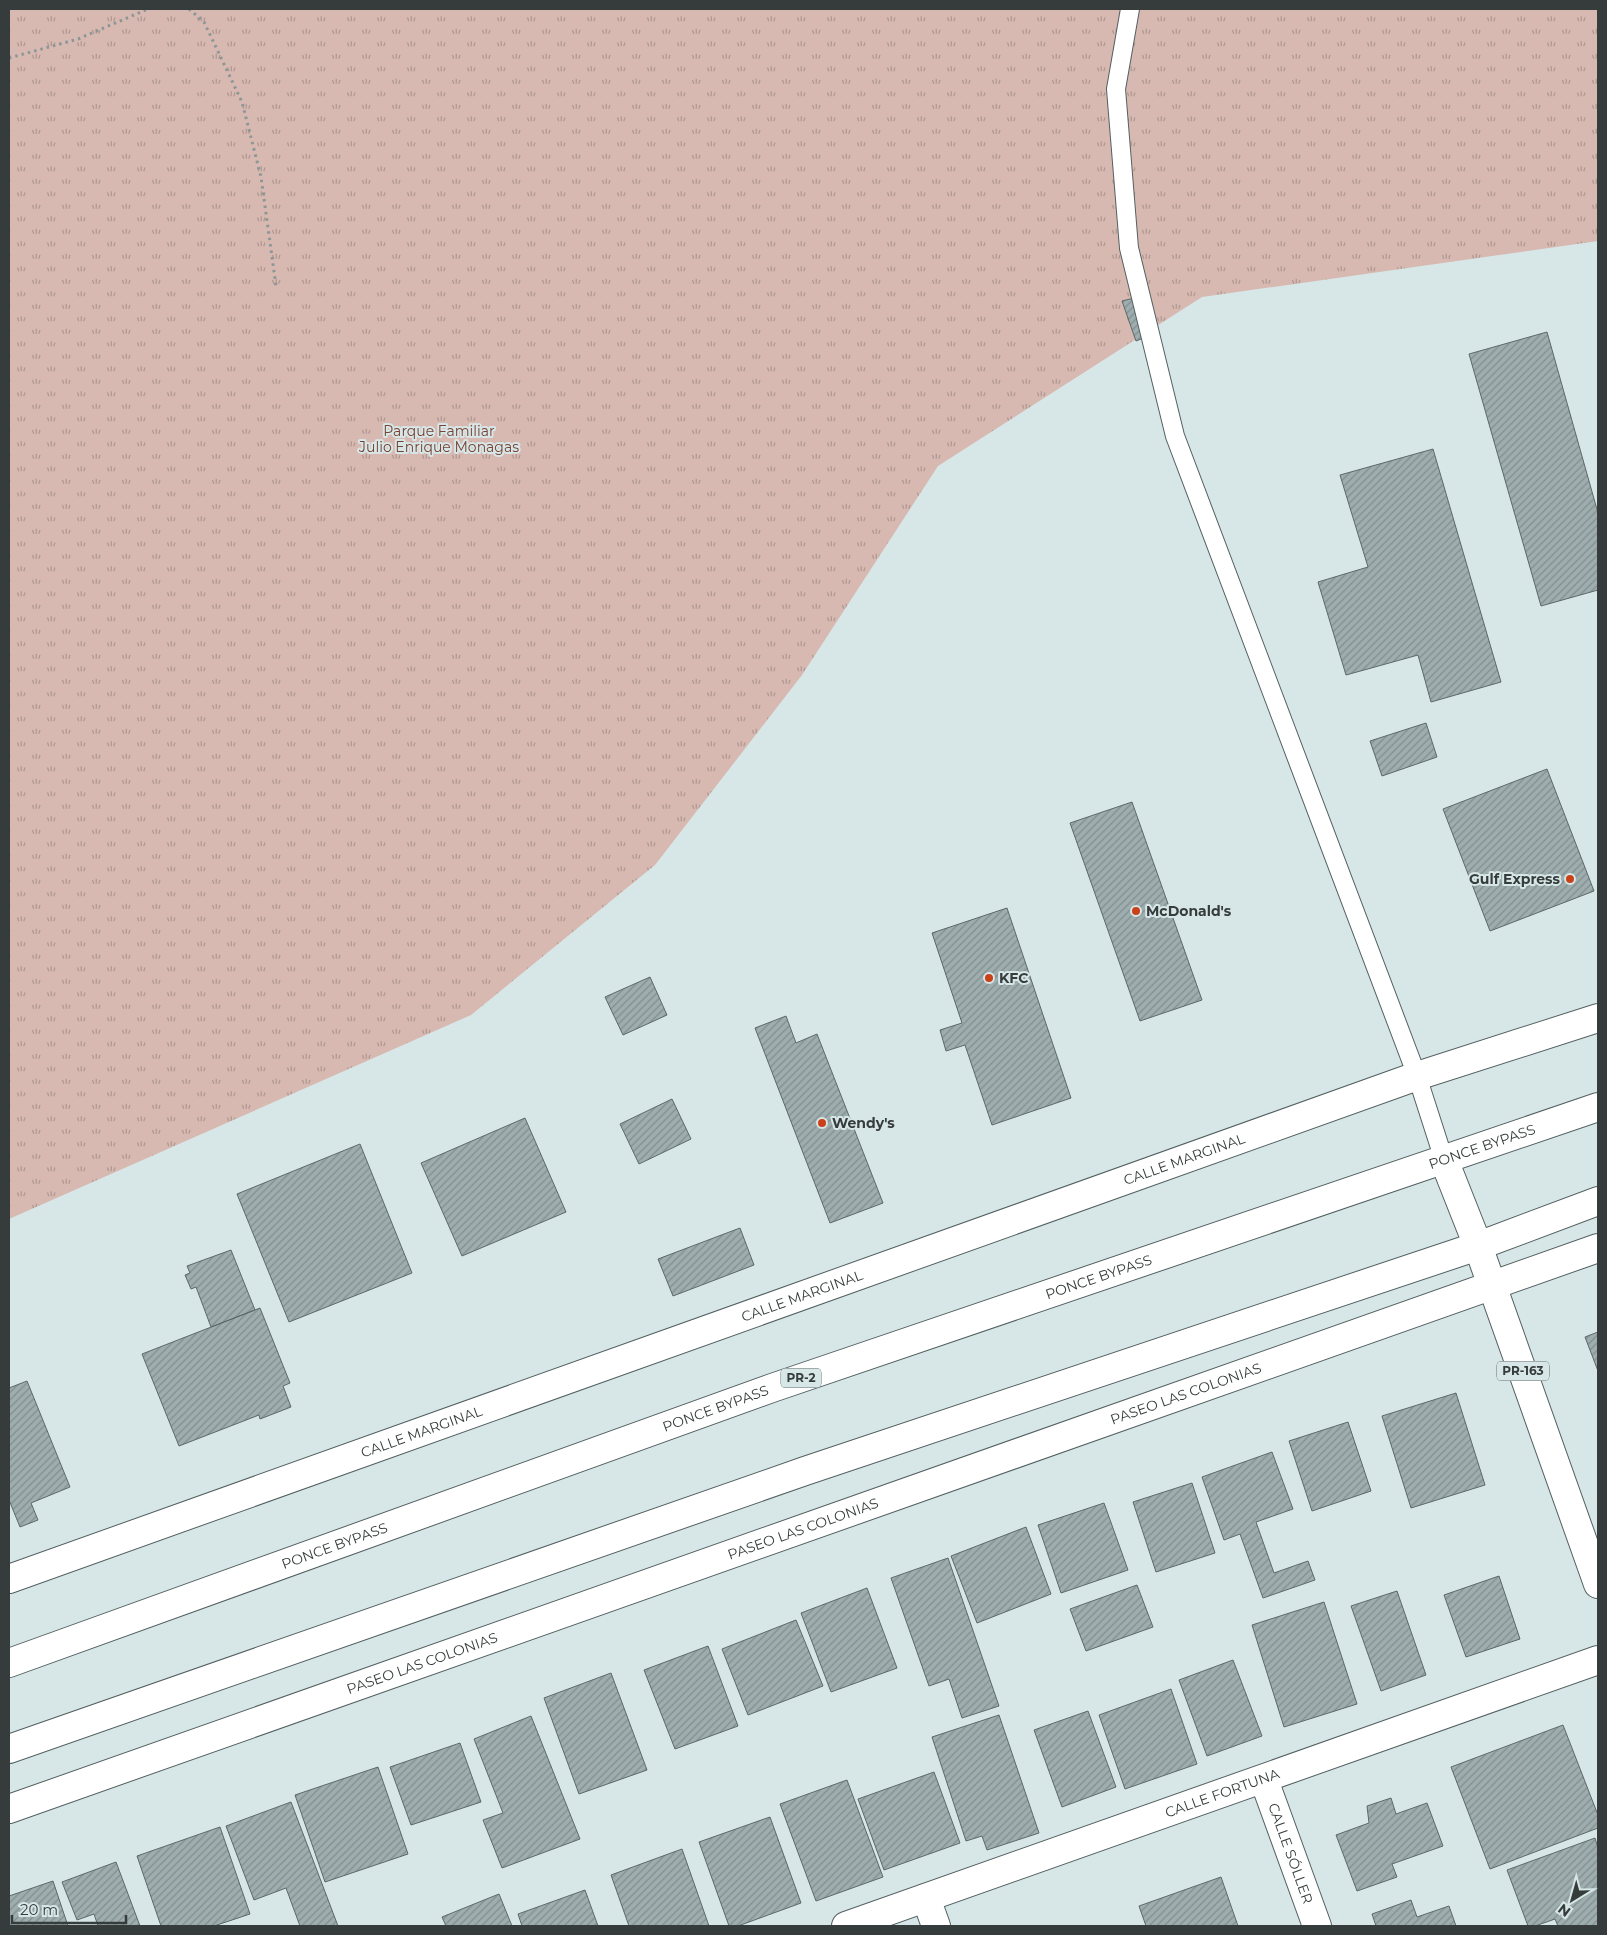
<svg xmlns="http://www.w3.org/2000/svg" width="1607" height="1935" font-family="Montserrat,sans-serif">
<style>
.park{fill:url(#park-tufts)}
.building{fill:url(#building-hatch);stroke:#5c696a}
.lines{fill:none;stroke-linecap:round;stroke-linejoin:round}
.lane-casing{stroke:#536061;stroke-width:20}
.street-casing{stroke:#536061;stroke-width:30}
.primary-casing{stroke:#536061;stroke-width:30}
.highway-casing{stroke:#536061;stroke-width:30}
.path{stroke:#8c9697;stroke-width:3;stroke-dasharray:2.5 4;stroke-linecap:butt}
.lane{stroke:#fff;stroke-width:18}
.street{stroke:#fff;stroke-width:28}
.primary{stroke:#fff;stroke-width:28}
.highway{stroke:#fff;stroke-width:28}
.poi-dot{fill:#c94019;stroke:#d7e6e7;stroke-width:2}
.labels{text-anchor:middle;stroke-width:4;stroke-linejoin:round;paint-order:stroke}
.shield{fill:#d7e6e7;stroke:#666f6f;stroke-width:1}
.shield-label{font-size:12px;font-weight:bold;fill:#363c3c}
.park-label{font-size:14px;fill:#794234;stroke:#d7e6e7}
.poi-label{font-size:14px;font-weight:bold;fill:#363c3c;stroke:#d7e6e7;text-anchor:start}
.street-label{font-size:14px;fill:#363c3c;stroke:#d7e6e7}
</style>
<defs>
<pattern id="park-tufts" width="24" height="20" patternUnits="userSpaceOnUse" patternTransform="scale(1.25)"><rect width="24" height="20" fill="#d7b9b1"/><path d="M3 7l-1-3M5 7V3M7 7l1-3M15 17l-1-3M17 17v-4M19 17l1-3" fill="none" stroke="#af9891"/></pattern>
<pattern id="building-hatch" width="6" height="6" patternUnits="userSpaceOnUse" patternTransform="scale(1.25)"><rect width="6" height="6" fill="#9eadae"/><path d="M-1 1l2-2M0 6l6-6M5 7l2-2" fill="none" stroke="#828e8f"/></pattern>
</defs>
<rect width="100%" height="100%" fill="#d7e6e7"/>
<path class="park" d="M9 9H1598V241L1202 297 938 466 802 675 655 865 471 1015 9 1219Z"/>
<path class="building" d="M1134 298 1146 337 1136 341 1122 301Z
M1547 332 1598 513V590L1541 606 1469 354Z
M1433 449 1501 682 1431 702 1418 655 1346 675 1318 582 1368 567 1340 475Z
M1426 723 1437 757 1382 776 1370 741Z
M1547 769 1594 891 1490 931 1443 809Z
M1132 802 1202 1000 1140 1021 1070 823Z
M1007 908 1071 1098 992 1125 965 1045 946 1051 940 1030 962 1023 932 933Z
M650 977 667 1015 623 1035 605 997Z
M786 1016 796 1043 817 1034 883 1203 830 1223 755 1028Z
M672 1099 691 1139 639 1164 620 1124Z
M525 1118 566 1212 462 1256 421 1163Z
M360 1144 412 1273 289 1322 237 1194Z
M740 1228 754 1265 673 1296 658 1259Z
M231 1250 255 1310 211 1327 196 1287 191 1289 185 1275 190 1273 187 1266Z
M260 1308 290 1383 283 1386 291 1407 260 1419 259 1415 179 1446 142 1354Z
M1598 1332V1371L1585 1337Z
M27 1381 70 1487 31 1503 38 1520 20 1527 9 1500V1388Z
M1456 1393 1485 1485 1411 1508 1382 1416Z
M1348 1422 1371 1491 1312 1511 1289 1441Z
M1272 1452 1293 1509 1256 1522 1274 1573 1308 1561 1315 1580 1263 1598 1240 1534 1224 1540 1202 1477Z
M1192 1483 1215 1553 1156 1572 1133 1502Z
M1104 1503 1128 1570 1061 1593 1038 1525Z
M1026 1527 1051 1594 977 1623 951 1556Z
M948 1558 999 1706 962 1718 949 1679 929 1686 891 1578Z
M1499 1576 1520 1639 1466 1657 1444 1595Z
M1137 1585 1153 1627 1086 1651 1070 1609Z
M867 1588 897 1668 831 1692 801 1613Z
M1397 1591 1426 1675 1381 1691 1351 1606Z
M1324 1602 1357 1704 1284 1727 1252 1625Z
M796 1620 823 1686 748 1715 722 1649Z
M708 1646 738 1726 675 1749 644 1670Z
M1233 1660 1262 1736 1207 1756 1179 1680Z
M611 1673 647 1770 579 1794 544 1698Z
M1171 1689 1197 1764 1125 1789 1099 1715Z
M1088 1711 1116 1787 1062 1807 1034 1730Z
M999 1715 1039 1833 987 1850 982 1836 966 1841 932 1737Z
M531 1716 580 1839 502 1868 483 1820 503 1813 474 1739Z
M1563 1725 1598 1815V1828L1490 1869 1451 1767Z
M460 1743 481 1802 411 1825 390 1767Z
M378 1767 408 1854 325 1882 295 1795Z
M934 1772 960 1843 884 1870 858 1799Z
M847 1780 883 1877 816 1901 780 1804Z
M1391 1798 1396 1814 1427 1803 1443 1846 1392 1864 1397 1877 1357 1891 1336 1835 1369 1823 1367 1806Z
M291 1802 338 1926H300L286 1888 254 1900 226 1826Z
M770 1817 801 1903 738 1926H729L699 1842Z
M220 1827 250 1914 214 1926H161L137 1856Z
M1595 1838 1598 1848V1926H1558L1555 1919 1535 1926H1528L1507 1870Z
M682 1849 709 1926H629L611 1875Z
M116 1862 140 1926H98L94 1914 77 1920 62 1882Z
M1221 1877 1238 1926H1146L1139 1906Z
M53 1881 68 1926H9V1896Z
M585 1890 598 1926H522L518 1914Z
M499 1894 512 1926H446L442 1917Z
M1411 1900 1417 1917 1449 1906 1456 1926H1376L1372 1914Z"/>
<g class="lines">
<defs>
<path id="lane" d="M1130 9 1116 89 1129 248 1175 436 1417 1076 1444 1160"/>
<g id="street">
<path id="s1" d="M9 1579 1417 1076 1598 1018"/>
<path id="s2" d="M1264 1780 1317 1926"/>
<path id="s3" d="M9 1809 1598 1248"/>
<path d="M926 1898 936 1926"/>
<path id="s4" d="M846 1926 1598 1660"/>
</g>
<path id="primary" d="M1444 1160 1478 1246 1598 1584"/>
<g id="highway">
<path id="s5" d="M9 1663 772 1388 1598 1107"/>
<path d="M9 1749 805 1471 1478 1246 1598 1201"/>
</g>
</defs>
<use href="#lane" class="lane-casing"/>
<use href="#street" class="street-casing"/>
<use href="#primary" class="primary-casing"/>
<use href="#highway" class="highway-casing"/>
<path class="path" d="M189 9 204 22 242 102 261 177 276 286
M9 58 78 39 148 9"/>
<use href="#lane" class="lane"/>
<use href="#street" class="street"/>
<use href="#primary" class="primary"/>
<use href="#highway" class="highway"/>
</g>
<g class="poi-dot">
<circle cx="1570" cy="879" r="5"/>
<circle cx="1136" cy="911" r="5"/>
<circle cx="989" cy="978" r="5"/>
<circle cx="822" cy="1123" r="5"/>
</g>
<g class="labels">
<g class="shield">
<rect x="1497" y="1361.5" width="52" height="19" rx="4"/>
<rect x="781" y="1368.5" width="40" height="19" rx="4"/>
</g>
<g class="shield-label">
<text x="1523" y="1375">PR-163</text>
<text x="801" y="1382">PR-2</text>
</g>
<g class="park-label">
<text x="439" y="436">Parque Familiar<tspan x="439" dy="16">Julio Enrique Monagas</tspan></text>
</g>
<g class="poi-label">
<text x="1560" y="884" text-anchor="end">Gulf Express</text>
<text x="1146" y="916">McDonald's</text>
<text x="999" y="983">KFC</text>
<text x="832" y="1128">Wendy's</text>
</g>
<g class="street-label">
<text dy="5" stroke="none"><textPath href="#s5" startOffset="1561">PONCE BYPASS</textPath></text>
<text dy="5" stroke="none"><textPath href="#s1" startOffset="1248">CALLE MARGINAL</textPath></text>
<text dy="5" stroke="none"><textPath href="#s5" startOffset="1156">PONCE BYPASS</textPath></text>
<text dy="5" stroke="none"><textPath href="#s1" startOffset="842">CALLE MARGINAL</textPath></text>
<text dy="5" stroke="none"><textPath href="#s3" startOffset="1248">PASEO LAS COLONIAS</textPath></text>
<text dy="5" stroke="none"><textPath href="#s5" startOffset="751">PONCE BYPASS</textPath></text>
<text dy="5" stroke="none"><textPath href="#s1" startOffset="438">CALLE MARGINAL</textPath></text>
<text dy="5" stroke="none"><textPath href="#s3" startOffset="842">PASEO LAS COLONIAS</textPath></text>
<text dy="5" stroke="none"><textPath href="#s5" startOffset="346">PONCE BYPASS</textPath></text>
<text dy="5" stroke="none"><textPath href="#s3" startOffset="438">PASEO LAS COLONIAS</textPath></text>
<text dy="5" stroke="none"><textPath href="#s4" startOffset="399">CALLE FORTUNA</textPath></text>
<text dy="5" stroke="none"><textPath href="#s2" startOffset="78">CALLE SÓLLER</textPath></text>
</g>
</g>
<rect width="1607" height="1935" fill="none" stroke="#363c3c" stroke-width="20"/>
<g transform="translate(1572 1900) rotate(217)" stroke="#d7e6e7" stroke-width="4" paint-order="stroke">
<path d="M0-4L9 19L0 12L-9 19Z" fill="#363c3c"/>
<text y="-8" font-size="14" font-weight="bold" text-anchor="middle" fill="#363c3c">N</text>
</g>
<path d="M12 1915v8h114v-8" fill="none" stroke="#363c3c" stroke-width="2.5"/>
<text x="20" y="1915" font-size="15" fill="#363c3c" stroke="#d7e6e7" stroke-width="4" paint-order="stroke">20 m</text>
</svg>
